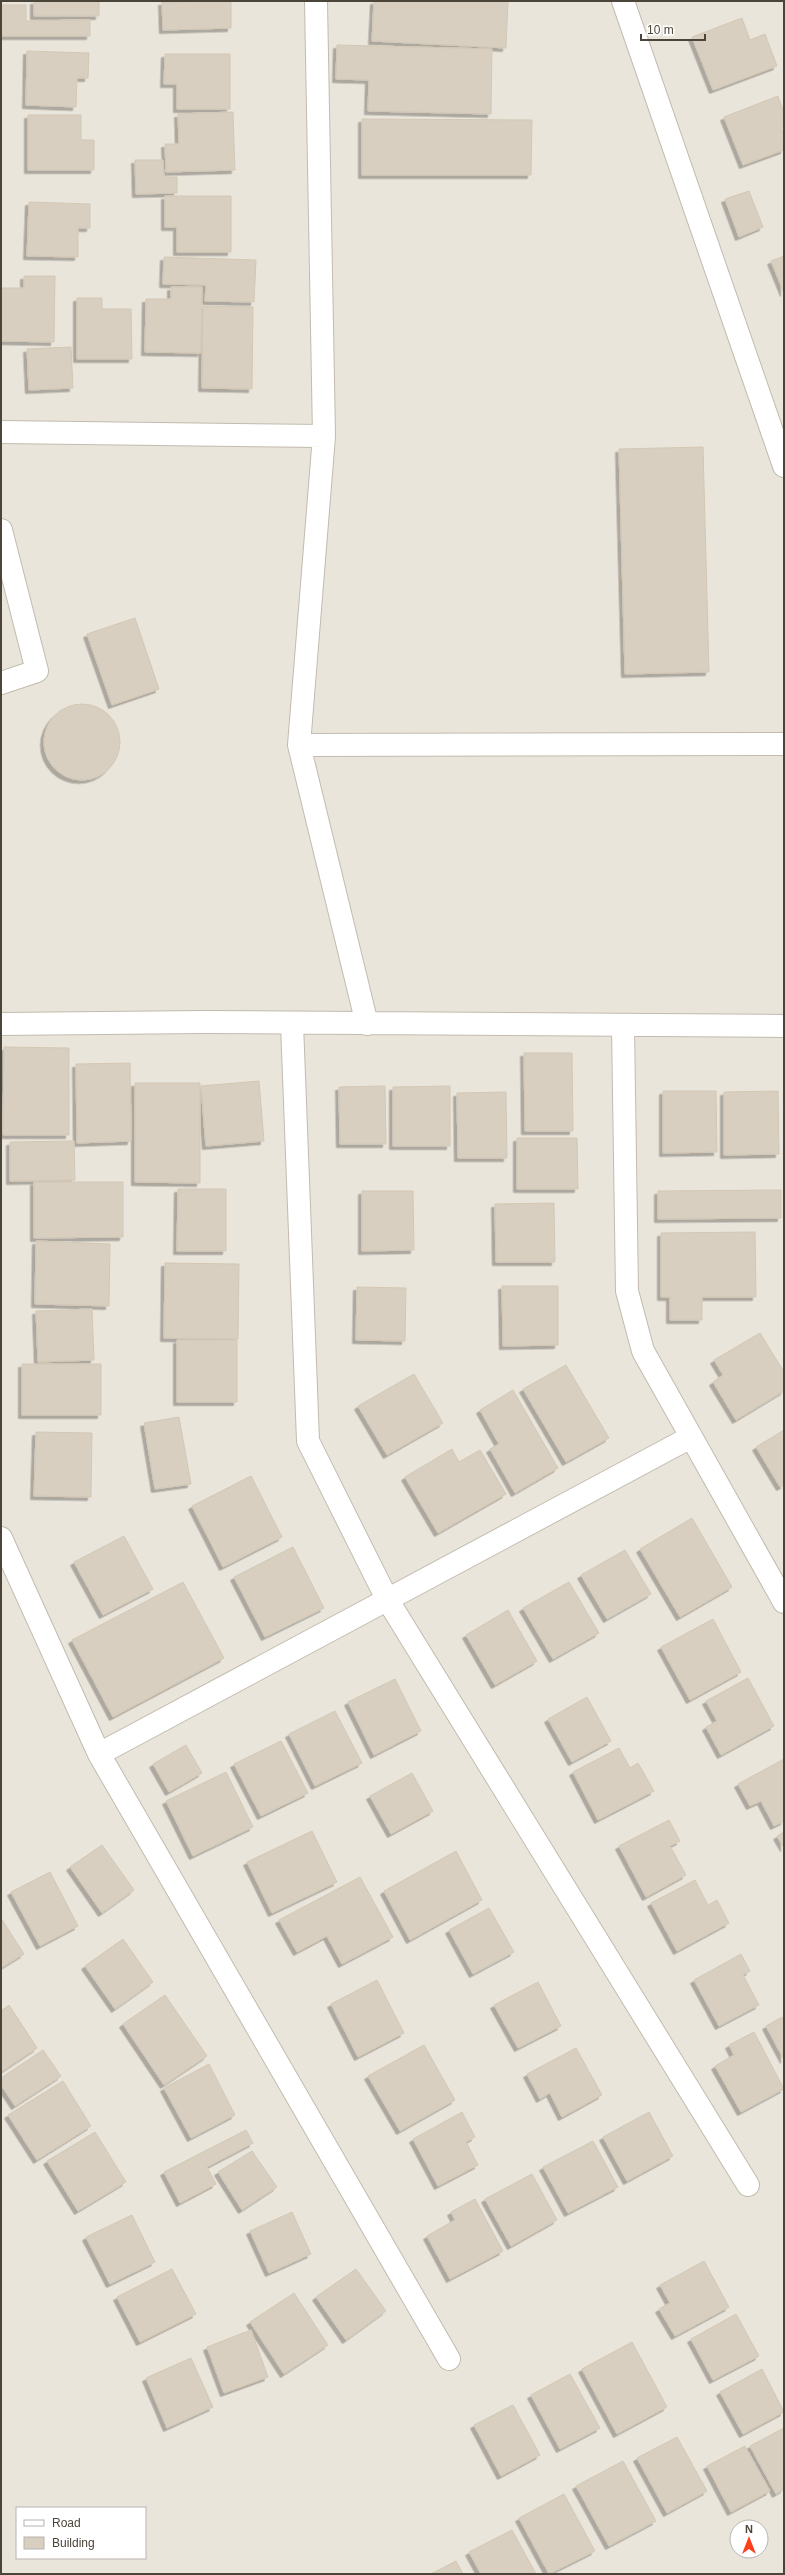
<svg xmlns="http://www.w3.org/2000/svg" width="785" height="2575" font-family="Helvetica,sans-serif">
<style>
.residential{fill:#eae5da;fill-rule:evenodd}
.building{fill:#d8cfc1;stroke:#d3c7b4;filter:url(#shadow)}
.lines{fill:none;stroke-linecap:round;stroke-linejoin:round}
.street-casing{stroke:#c2bbae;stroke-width:24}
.street{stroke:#fff;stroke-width:22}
</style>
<defs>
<filter id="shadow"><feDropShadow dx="-3.5" dy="3.5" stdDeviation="0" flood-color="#0004"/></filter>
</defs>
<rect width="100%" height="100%" fill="#f6f3ec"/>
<path class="residential" d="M1 1H784V2574H1ZM17 2508H145V2558H17ZM737 2527H761V2551H737Z"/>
<path class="building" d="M34 1H99V16H34Z
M231 1V28L163 30 162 2Z
M374 1H508L506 48 372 41Z
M1 5H26V21L90 20V36H1Z
M742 18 750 40 765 34 777 66 713 90 692 37Z
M337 45 492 49 491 114 368 111 369 80 336 79Z
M27 51 89 53 88 78H77L76 107 26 105Z
M165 54H230V109H177V84H164Z
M778 96 784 113V126L781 127 784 135V150L743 165 724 117Z
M233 112 235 170 166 172 165 144H179L178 114Z
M28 115H81V140H94V170H28Z
M362 119 532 120 531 175H362Z
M135 160H163L164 177H177V193L136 194Z
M749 191 763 227 739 237 725 199Z
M165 196H231V252H177V227H165Z
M29 202 90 204V228H78V257L27 256Z
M784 256V293L771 261Z
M164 257 256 260 254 302 205 301 206 285 163 284Z
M24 276H55L54 342 1 341V288H24Z
M171 287H202L201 353 145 352 146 299H171Z
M77 298H102V309H131L132 359H77Z
M203 306 253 307 252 389 202 388Z
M71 347 73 388 29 390 27 349Z
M703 447 709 672 625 674 619 449Z
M135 618 159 689 112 705 87 634Z
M44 742a38 38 0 1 1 76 0a38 38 0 1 1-76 0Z
M4 1047 69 1048V1135H3Z
M524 1053H572L573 1131H525Z
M130 1063 131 1141 77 1143 76 1064Z
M259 1081 264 1141 206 1146 201 1086Z
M135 1083H200V1183L135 1182Z
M385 1086 386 1144H340L339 1087Z
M450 1086V1146H393V1087Z
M663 1091H716L717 1152 663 1153Z
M778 1091 779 1154 724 1155V1092Z
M506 1092 507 1158H458L457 1093Z
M517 1138H577L578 1189H517Z
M74 1141 75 1180 10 1181V1142Z
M34 1182H123V1237L34 1238Z
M178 1189H226V1251H177Z
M781 1190V1218L658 1219V1191Z
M362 1191H413L414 1250 362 1251Z
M554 1203 555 1262H496L495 1204Z
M755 1232 756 1297H702V1320H670V1297H661V1233Z
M36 1241 110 1244 109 1306 35 1304Z
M165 1263 239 1264 238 1339 164 1338Z
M502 1286H558V1345L503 1346Z
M357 1287 406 1288 405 1341 356 1340Z
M92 1309 94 1360 38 1362 36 1311Z
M760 1333 784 1372V1391L736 1420 713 1382 723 1375 714 1360Z
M177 1340H237V1402H177Z
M22 1364H101V1415H22Z
M566 1365 609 1438 566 1462 523 1389Z
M414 1374 443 1423 387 1455 358 1406Z
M513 1390 558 1468 515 1493 490 1449 499 1444 480 1410Z
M179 1417 191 1484 155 1489 144 1423Z
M784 1430V1485L780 1487 756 1447Z
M36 1432 92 1433 91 1497 34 1496Z
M452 1449 459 1462 480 1450 506 1494 438 1533 405 1477Z
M251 1476 282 1537 223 1567 192 1506Z
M692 1518 732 1587 680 1617 640 1549Z
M124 1536 153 1589 103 1615 74 1562Z
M293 1547 324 1608 265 1637 234 1577Z
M625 1550 651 1594 607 1619 581 1575Z
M183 1582 224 1658 113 1717 72 1640Z
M569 1582 599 1633 553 1659 523 1608Z
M508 1610 537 1661 495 1685 466 1635Z
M713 1619 741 1672 690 1700 661 1647Z
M748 1678 774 1726 721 1755 706 1727 717 1721 706 1701Z
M395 1679 421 1731 374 1755 348 1702Z
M587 1697 611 1741 572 1762 548 1719Z
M335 1711 362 1763 315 1786 289 1734Z
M281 1741 308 1793 261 1816 234 1764Z
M186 1745 202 1773 169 1792 153 1764Z
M619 1748 630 1768 638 1763 654 1791 598 1820 573 1772Z
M784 1759V1821L774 1826 761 1801 750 1806 738 1784Z
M226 1772 253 1827 193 1856 166 1801Z
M412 1773 433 1811 391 1834 370 1796Z
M669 1820 680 1841 670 1846 686 1875 646 1897 619 1846Z
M312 1831 337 1882 272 1913 247 1862Z
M784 1832V1848L777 1836Z
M102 1845 134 1890 102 1913 70 1867Z
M456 1851 482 1900 410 1940 384 1891Z
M50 1872 78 1926 40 1946 11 1892Z
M360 1877 393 1937 342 1964 327 1936 297 1952 279 1920Z
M695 1880 708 1905 717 1900 729 1923 677 1951 651 1903Z
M489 1908 514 1952 473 1974 449 1930Z
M1 1918 24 1954 1 1968Z
M123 1939 153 1982 115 2009 85 1966Z
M741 1954 750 1971 743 1975 759 2005 719 2026 694 1980Z
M377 1980 404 2033 358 2057 331 2004Z
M538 1982 561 2026 518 2048 494 2005Z
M165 1995 207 2056 164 2085 123 2024Z
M9 2005 37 2048 1 2072V2011Z
M782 2017 784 2021V2060L766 2026Z
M754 2032 784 2089 741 2112 715 2066 734 2055 729 2045Z
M424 2045 455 2100 400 2131 368 2076Z
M576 2048 602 2095 562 2117 550 2093 540 2099 527 2074Z
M43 2050 61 2076 15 2106 1 2085V2078Z
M209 2064 235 2115 191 2138 164 2088Z
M63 2081 91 2126 37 2160 8 2115Z
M462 2112 475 2137 466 2142 478 2165 438 2186 413 2139Z
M649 2112 673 2156 627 2181 603 2137Z
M246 2130 253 2143 207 2167 216 2184 180 2203 164 2172Z
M95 2132 126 2182 78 2211 47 2161Z
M593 2141 618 2187 568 2213 543 2167Z
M252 2151 277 2187 242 2210 218 2172Z
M532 2174 557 2220 511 2246 485 2199Z
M475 2199 503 2251 450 2279 427 2236 455 2220 451 2212Z
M292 2212 311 2254 269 2273 250 2231Z
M132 2215 155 2262 110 2284 86 2237Z
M704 2261 729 2307 675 2336 659 2309 670 2303 660 2285Z
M172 2269 196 2314 140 2342 117 2297Z
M356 2269 386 2311 346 2340 316 2297Z
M294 2293 328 2345 284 2374 250 2322Z
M736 2314 759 2356 713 2380 691 2339Z
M251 2330 268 2377 224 2393 207 2347Z
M632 2342 667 2407 617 2434 582 2369Z
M191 2358 213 2407 167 2428 146 2378Z
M762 2369 784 2412 743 2434 720 2392Z
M570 2374 600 2428 560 2449 531 2395Z
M513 2405 540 2455 501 2476 474 2425Z
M784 2428V2489L776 2494 750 2446Z
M677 2437 707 2491 667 2513 637 2458Z
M745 2446 770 2491 731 2512 707 2466Z
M623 2461 656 2521 609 2546 576 2486Z
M564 2494 595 2551 549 2574 519 2518Z
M512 2530 536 2574H481L469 2552Z
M456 2561 463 2574H431Z"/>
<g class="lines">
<defs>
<path id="street" d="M316 1 324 436 299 745 367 1024
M623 1 784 466
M1 432 324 436
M1 530 37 671 1 683
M299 745 784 744
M1 1024 203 1022 784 1026
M292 1024 308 1441 387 1599 748 2185
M623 1026 627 1291 643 1351 784 1602
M1 1538 99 1754 449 2359
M99 1754 691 1437"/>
</defs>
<use href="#street" class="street-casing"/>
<use href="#street" class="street"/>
</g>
<rect width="785" height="2575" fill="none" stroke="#4b4439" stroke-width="4"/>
<rect x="16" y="2507" width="130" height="52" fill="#ffffff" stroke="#b7b4b0"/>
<rect x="24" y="2520" width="20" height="6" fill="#ffffff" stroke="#b7b4b0"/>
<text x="52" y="2527" font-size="12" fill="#4b4439">Road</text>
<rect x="24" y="2537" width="20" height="12" fill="#d8cfc1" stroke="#b7b4b0"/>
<text x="52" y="2547" font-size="12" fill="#4b4439">Building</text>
<g transform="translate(749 2539)"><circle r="19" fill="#ffffff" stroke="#b7b4b0"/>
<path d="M0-3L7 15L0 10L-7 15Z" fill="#fc3f1d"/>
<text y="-6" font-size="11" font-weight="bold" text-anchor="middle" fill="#4b4439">N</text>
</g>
<path d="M641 34v6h64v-6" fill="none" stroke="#4b4439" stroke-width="2"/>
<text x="647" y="34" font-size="12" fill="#4b4439" stroke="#ffffff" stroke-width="3" paint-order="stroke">10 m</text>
</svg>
